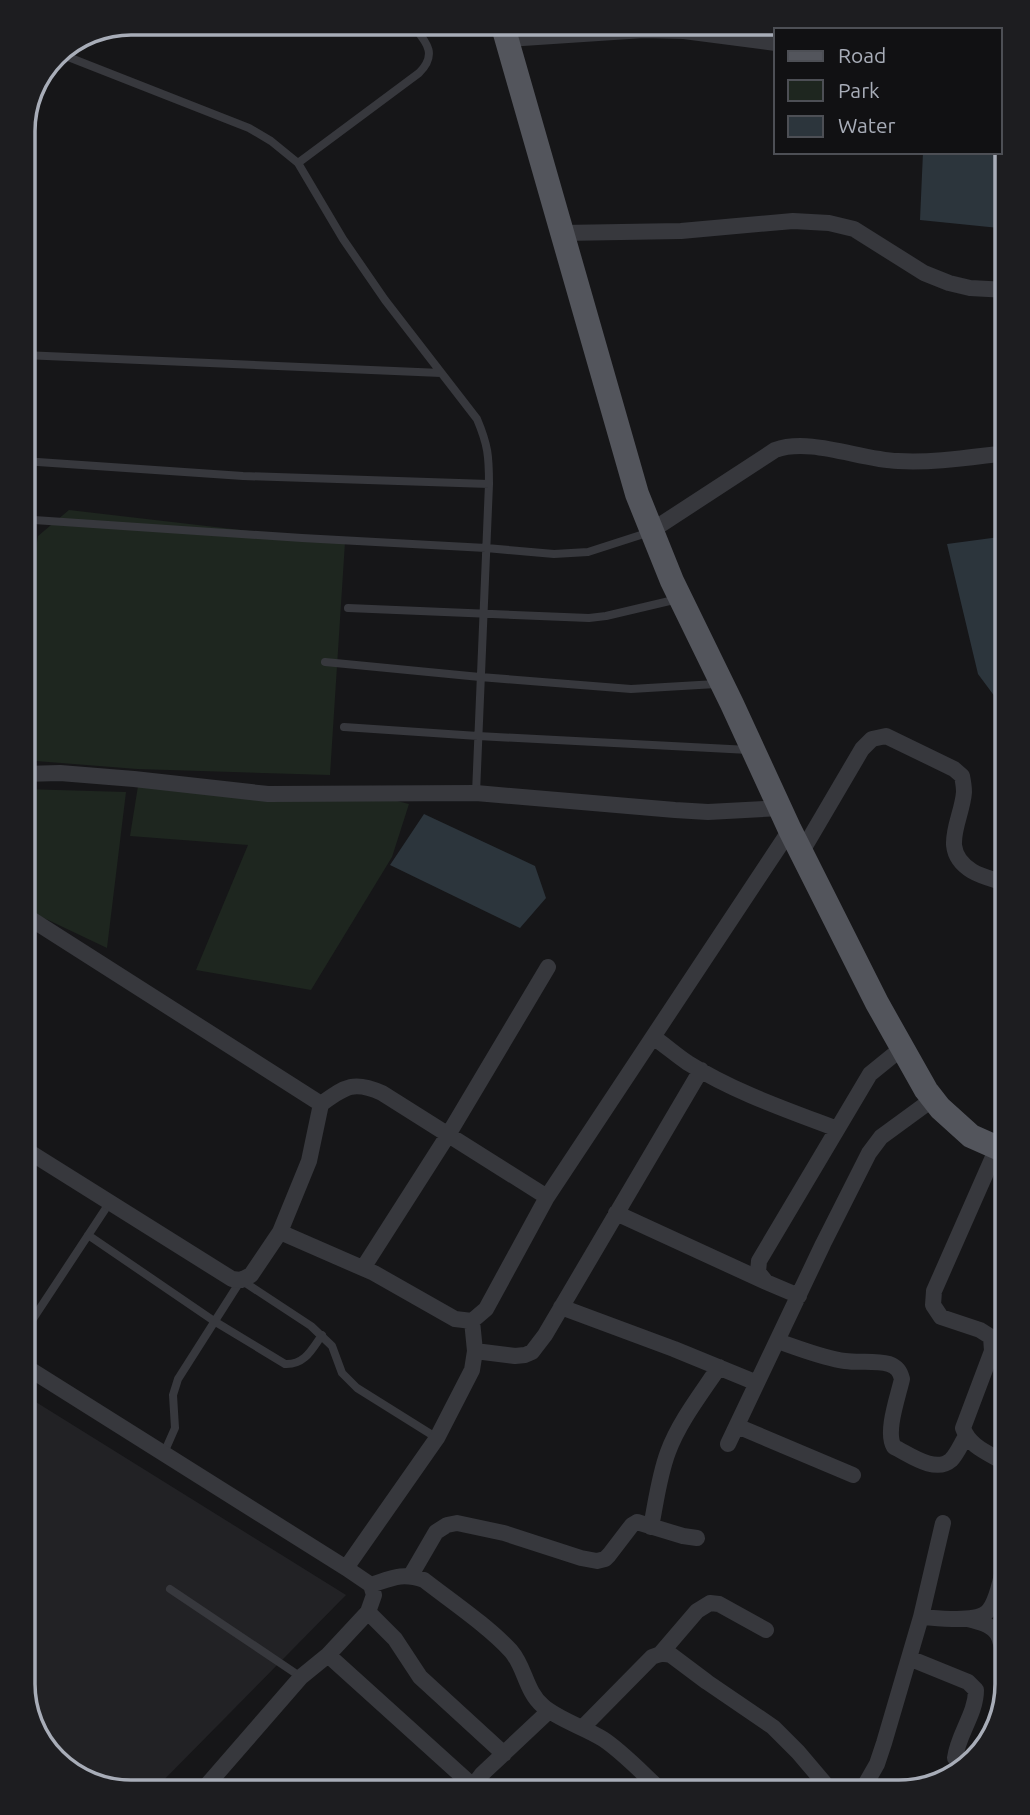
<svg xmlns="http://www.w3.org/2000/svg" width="1030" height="1815" font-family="Ubuntu,sans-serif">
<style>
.built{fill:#222225}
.green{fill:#1e261f}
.water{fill:#2c353c}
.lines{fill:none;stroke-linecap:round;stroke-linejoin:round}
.service{stroke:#37383d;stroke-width:8}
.minor{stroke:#37383d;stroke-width:16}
.primary{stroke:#53555c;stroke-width:24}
.rim{fill:none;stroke:#a8adb8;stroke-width:3.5}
</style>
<rect width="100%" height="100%" fill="#161618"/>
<path class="built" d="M23 1394 346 1595 152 1792H124L71 1774 34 1732 23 1684Z"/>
<path class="green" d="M69 510 345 542 330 775 137 769 23 760V630L38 536Z
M138 786 366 793 409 804 392 857 311 990 196 970 248 845 130 836Z
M23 789 126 792 107 948 23 908Z"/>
<path class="water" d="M1000 101 1007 131V144L999 228 920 220 923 152H1000Z
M1007 536V713L978 674 947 544Z
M424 814 535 866 546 898 520 928 390 865Z"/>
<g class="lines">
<path class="service" d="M58 53 249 128 271 141 298 163 343 239 385 300 477 419C488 445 489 456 489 484L476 793
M298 163 419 73C439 53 425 41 411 23
M23 355 441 373
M23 461 243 476 489 484
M34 520 302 538 486 548 554 554 588 552 650 532
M348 608 589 618 606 616 678 599
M325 662 480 677 631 689 716 684
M344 727 478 736 749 750
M88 1235 214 1321 285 1364C305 1365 312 1349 322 1335
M23 1334 110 1202
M164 1453 175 1428 173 1395 178 1379 241 1280 311 1326 332 1346 342 1373 357 1388 437 1438
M170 1589 301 1677"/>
<path class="minor" d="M506 39 644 30 684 31 776 43
M562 233 681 231 793 221 829 223 854 229 924 273 949 283 970 288 1007 290
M651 531 775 450C811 437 860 460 898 461 935 463 971 457 1007 453
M23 774 60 773 134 779 268 794 476 793 675 810 708 812 780 808
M801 853 862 749 872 739 886 736 954 769 962 776C963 781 964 787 964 792 962 821 938 850 972 871 982 877 996 880 1007 884
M653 1037C665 1045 676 1055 688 1063 734 1092 787 1110 837 1129
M321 1104C345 1087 353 1080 382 1093L547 1197
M23 1148 232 1279 241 1280 251 1275 280 1232 309 1161 321 1104 23 914
M997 1148 934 1291 933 1305 941 1317 980 1330 991 1337 992 1351 963 1428C969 1447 991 1454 1007 1464
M616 1213 764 1281
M280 1232 374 1273 455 1319 472 1321 486 1309 547 1197 790 830
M363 1268 448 1135 548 967
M799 1296 766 1282 758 1272 759 1261 870 1074 902 1048
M561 1307 674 1349 757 1383
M777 1341C799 1348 822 1358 845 1361 859 1363 875 1360 889 1364 897 1367 900 1371 902 1379 898 1397 885 1432 894 1447 909 1454 935 1474 951 1460 957 1454 961 1444 966 1436
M475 1351 515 1356 525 1355 532 1352 545 1335 701 1070
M23 1365 346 1568 371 1585 374 1595 368 1612 328 1655 301 1677 201 1792
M737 1426 853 1475
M728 1444 823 1244 869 1153 881 1137 933 1099
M651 1527C656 1502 659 1476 668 1452 679 1422 701 1394 719 1367
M346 1568 437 1438 472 1370 475 1351 472 1321
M411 1575 436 1532 447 1525 457 1523 504 1533 581 1558 597 1561 605 1559 609 1555 632 1525 637 1522 683 1536 697 1538
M371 1585C392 1578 402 1572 424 1580 451 1601 488 1626 511 1651 525 1667 526 1692 543 1706 559 1720 584 1727 603 1739 623 1752 645 1776 663 1792
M368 1612 395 1639 420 1677 504 1754
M921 1617C937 1618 974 1623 986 1613 999 1603 1003 1566 1007 1551
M968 1619C978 1622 992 1624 998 1635 1002 1643 1000 1647 1007 1655
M661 1653 697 1611 710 1603 719 1604 766 1630
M328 1655 473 1786
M909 1658 968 1682 976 1690C976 1714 958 1734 955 1758L963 1767
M583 1727 652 1657C659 1654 663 1653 671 1655L707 1682 773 1727 798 1752 832 1792
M472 1792 473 1786 482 1774 549 1711
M806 1792 820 1780
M861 1792 877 1764 884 1743 921 1617 943 1523"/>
<path class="primary" d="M502 23 637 494 672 581 732 704 790 830 877 1003 926 1090 940 1108 971 1136 1007 1152"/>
</g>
<path d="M0 0H1030V1815H0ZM131 35H899A96 96 0 0 1 995 131V1684A96 96 0 0 1 899 1780H131A96 96 0 0 1 35 1684V131A96 96 0 0 1 131 35Z" fill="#1d1d20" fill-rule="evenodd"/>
<path class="rim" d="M131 35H899A96 96 0 0 1 995 131V1684A96 96 0 0 1 899 1780H131A96 96 0 0 1 35 1684V131A96 96 0 0 1 131 35Z"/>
<rect x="774" y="28" width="228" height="126" fill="#111113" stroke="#4d4f55" stroke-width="2"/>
<rect x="788" y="51" width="35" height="10" fill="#53555c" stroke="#4d4f55" stroke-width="2"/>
<text x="838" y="63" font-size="21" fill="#a8adb8">Road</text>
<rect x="788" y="80" width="35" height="21" fill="#1e261f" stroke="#4d4f55" stroke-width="2"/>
<text x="838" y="98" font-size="21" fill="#a8adb8">Park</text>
<rect x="788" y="116" width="35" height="21" fill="#2c353c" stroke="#4d4f55" stroke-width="2"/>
<text x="838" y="133" font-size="21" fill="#a8adb8">Water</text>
</svg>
